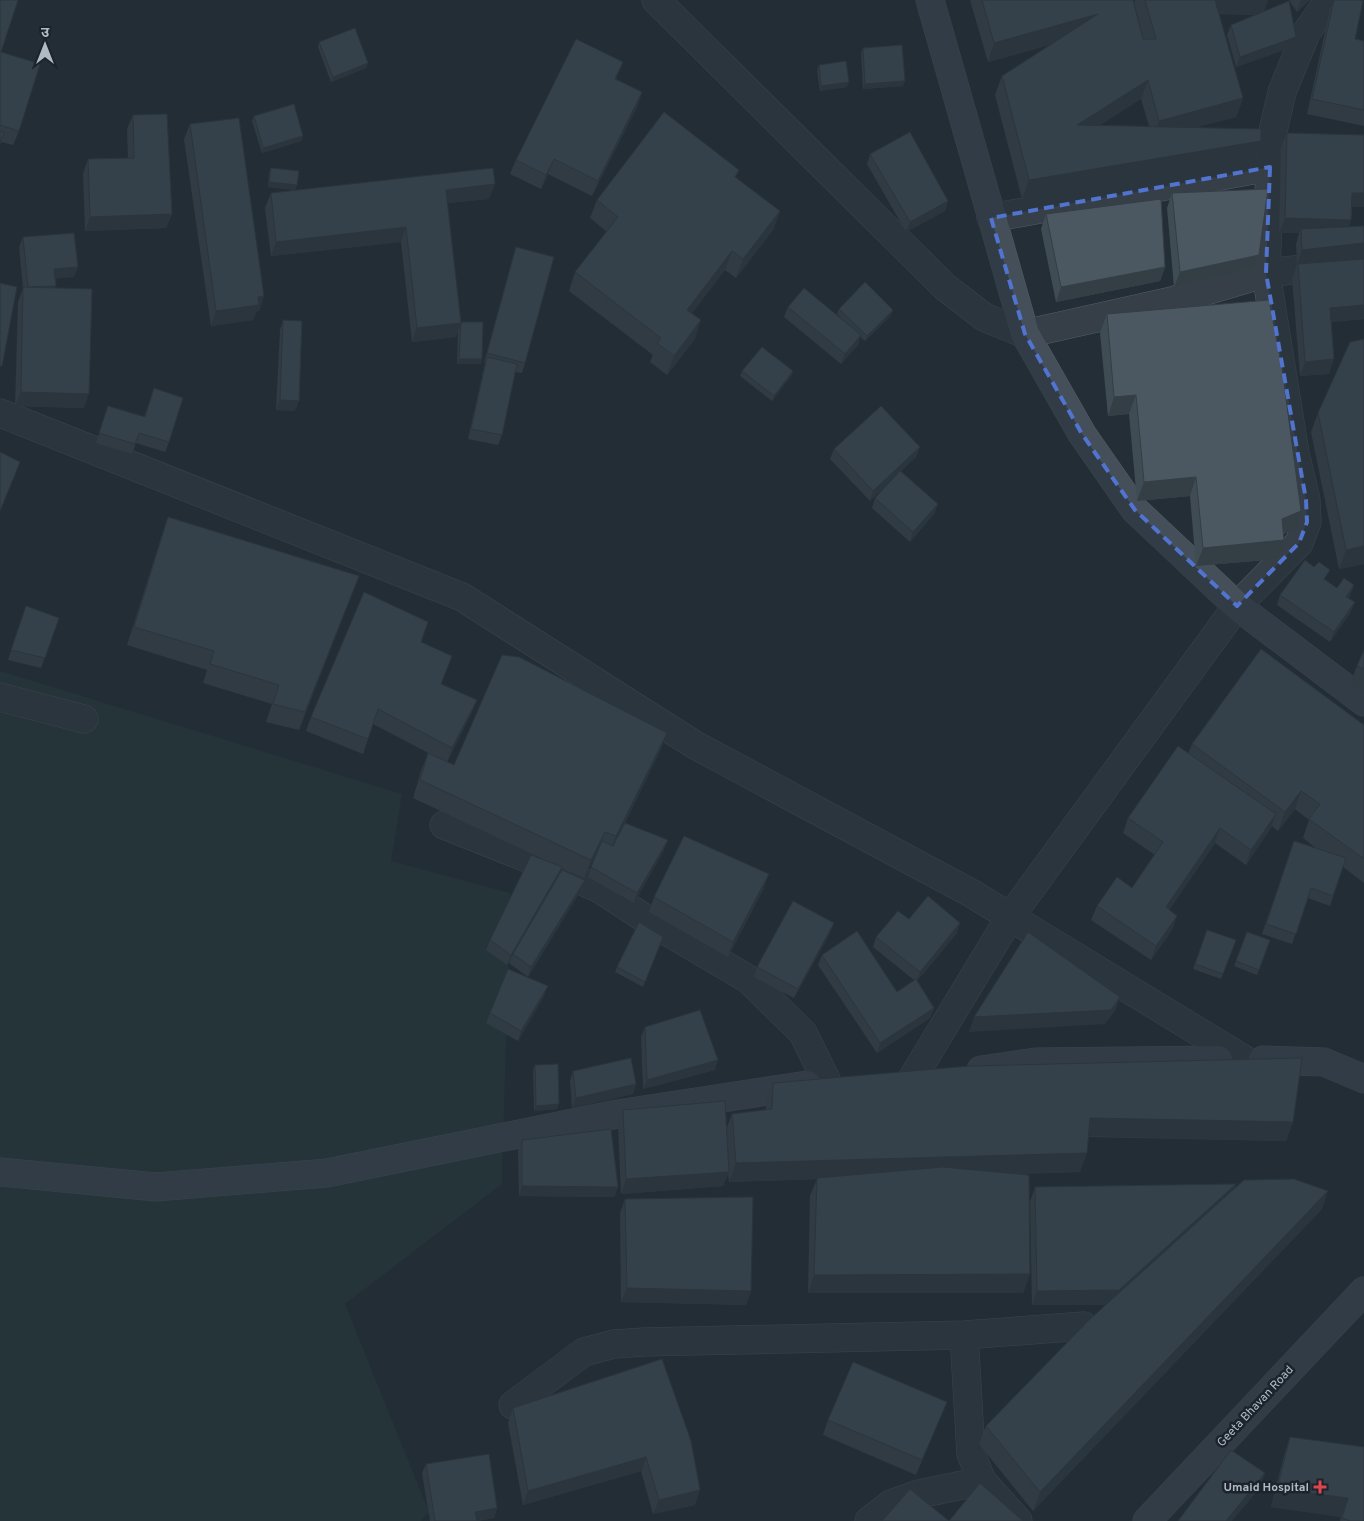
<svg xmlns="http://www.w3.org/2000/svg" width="1364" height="1521" font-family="Overpass,'Noto Sans Devanagari',sans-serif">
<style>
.green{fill:#283c3a}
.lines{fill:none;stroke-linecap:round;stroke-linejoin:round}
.street-casing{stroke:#545d65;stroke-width:29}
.secondary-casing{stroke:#545d65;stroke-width:29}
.street{stroke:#363f47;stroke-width:28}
.secondary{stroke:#444f5a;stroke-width:28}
.wall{fill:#404c54;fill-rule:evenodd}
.shaded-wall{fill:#343e45}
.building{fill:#4b5862;stroke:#343e45}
.marked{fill:none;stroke:#5174d1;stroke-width:4;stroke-dasharray:10 6;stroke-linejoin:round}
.health-dot{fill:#e0444e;stroke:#1b242c;stroke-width:2}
.labels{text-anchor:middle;stroke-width:5;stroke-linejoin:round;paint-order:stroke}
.street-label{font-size:12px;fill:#b1bac4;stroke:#1b242c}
.poi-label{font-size:12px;font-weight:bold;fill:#b1bac4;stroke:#1b242c;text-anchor:end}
</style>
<rect width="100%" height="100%" fill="#232e37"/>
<path class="green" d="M0 671 402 794 391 861 510 893 502 1184 345 1304 429 1512 421 1521H0Z"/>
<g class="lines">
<defs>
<path id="street" d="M656 0 945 287 984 317 1025 334 1172 301 1266 273 1364 262
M991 218 1270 167
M0 413 462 597 695 745 971 893 1245 1060
M0 697 84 719
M444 825 552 868 600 889 646 919 748 979 803 1033 827 1082
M912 1079 1010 917 1237 606 1299 543 1307 522 1306 500 1295 453 1266 273 1271 140 1282 92 1306 33 1329 0
M964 1335 1084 1326
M513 1405 584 1352 614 1344 644 1342 964 1335 971 1454 982 1481 1018 1521
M869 1521 891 1504 919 1494 982 1481"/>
<path id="secondary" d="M930 0 1025 334 1082 434 1135 510 1237 606 1364 702
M1263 1060 1324 1062 1364 1079
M981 1070 1036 1062 1218 1060
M0 1172 156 1187 327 1173 617 1114 807 1085
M1147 1521 1364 1291"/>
</defs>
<use href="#street" class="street-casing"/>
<use href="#secondary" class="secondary-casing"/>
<use href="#street" class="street"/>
<use href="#secondary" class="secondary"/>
</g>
<path class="wall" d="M0 0 1 52 19 131 13 145 1 142 0 145Z
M970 0H1133L1144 39 1134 3 1135 0H1268L1264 11 1296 37 1292 47 1236 67 1227 35 1231 25 1255 15 1219 14 1243 98 1236 117 1196 127 1254 160 1022 199 995 95 1002 76 1053 44 988 62ZM1141 99 1149 126 1099 125Z
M1289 0H1310L1297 12Z
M1334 0H1360L1355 39 1364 41V126L1307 114 1330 9Z
M319 42 368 63 366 68 331 82 318 47Z
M863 48 903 86 863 89 861 53Z
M819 65 847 87 820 91 817 70Z
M617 77 616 79 642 92 637 107 592 196 548 174 541 189 510 174 516 160Z
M133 115 172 214 166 228 85 231 83 174 88 159 128 158 127 129Z
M254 116 303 136 301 141 262 153 252 121Z
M190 124 264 296 259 311H257L253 320 211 326 184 139Z
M1287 133 1352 207 1351 220 1349 227 1364 226V257L1314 262 1364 259V319L1331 322 1329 374 1300 376 1292 278 1297 264 1296 244 1299 233H1279L1281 147Z
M870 154 948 201 945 211 906 232 867 164Z
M271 168 297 185 295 190 268 187 269 173Z
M736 178 780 211 773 230 736 278 725 270 692 313 695 339 667 375 650 362 653 355 569 291 575 272 607 232 590 218 597 200Z
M271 193 489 199 447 203 461 322 482 359 481 364H457L458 330 456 337 412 342 401 242 271 256 265 208Z
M1172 193 1259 255 1254 269 1174 287 1167 208Z
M1046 214 1165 267 1160 281 1056 302 1041 229Z
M23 237 74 277 55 278V288L84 408 15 406 18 302 23 288 19 247Z
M516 247 525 363 522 373 515 372 502 435 498 445 468 439 485 363H484L513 257Z
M788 307 845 322 837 314 839 309 893 310 891 315 865 341 860 337 858 345 841 364 784 317Z
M1107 314 1295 530 1283 534 1277 559 1196 566 1190 496 1137 501 1129 414 1108 416 1100 333Z
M283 320 295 411 276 410 280 330Z
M1364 339V564L1339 569 1311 432 1318 413Z
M742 371H793L791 376 772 401 740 376Z
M154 388 169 442 165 452 136 443 132 454 96 443 108 406 144 417Z
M834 449 916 457 901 471 938 504 934 514 910 542 872 508 875 498 893 479 870 501 830 459Z
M168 517 359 576 299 730 266 722 272 704 203 683 207 670 127 645 162 535Z
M1326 580 1337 588 1354 585 1350 595 1349 598 1351 612 1330 642 1277 605 1280 595Z
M26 606 59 618 41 668 8 660Z
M421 642 441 684 477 700 471 714 447 762 454 765 667 733 660 751 621 831 664 850 634 903 588 877 597 852 584 878 561 868 559 875 585 880 581 890 528 977 509 963 512 957 507 965 486 950 490 940 543 859 413 798 421 771 428 753 438 758 373 724 363 754 306 731 311 717Z
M1364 650V691L1350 684 1357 666Z
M1364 725V883L1343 867 1330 906 1308 898 1292 944 1262 934 1294 841 1317 849 1303 838 1309 820 1295 809 1278 831 1272 826 1246 865 1215 843 1169 910 1177 916 1172 930 1151 960 1091 920 1097 906 1132 888 1155 855 1123 833 1128 818 1188 754 1192 744Z
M764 888 728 957 649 912 654 897Z
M909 919 957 933 917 981 934 1008 930 1018 877 1053 818 965 822 955 897 992 914 980 873 947 876 937Z
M1207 930 1236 940 1221 979 1193 969Z
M1247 932 1270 940 1257 975 1234 966Z
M830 933 794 998 754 977 757 967Z
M663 937 643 987 615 972 617 967Z
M544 996 518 1041 486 1023 490 1013Z
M645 1027 715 1070 643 1089 641 1037Z
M535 1065 557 1109 534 1111 533 1070Z
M573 1071 636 1084 633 1094 572 1108 570 1081Z
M773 1083 1293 1122 1286 1141 1088 1137 1080 1172 1015 1174 1030 1274 1023 1293H808L810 1196 817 1179 729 1182 728 1173 723 1186 621 1194 618 1124 623 1110 726 1130 732 1114 766 1110V1101Z
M522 1140 618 1187 614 1197 519 1196 518 1150Z
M1236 1184 1234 1189 1322 1209 1033 1511 979 1444 986 1426 1107 1305H1032L1030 1202 1035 1187Z
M625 1199 751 1291 746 1305 621 1302 620 1213Z
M662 1359 695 1505 653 1514 641 1471 523 1505 508 1423 513 1408Z
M947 1402 941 1416 916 1475 823 1435 828 1420Z
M1290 1437 1364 1521H1340L1341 1517 1271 1507 1284 1456Z
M426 1464 497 1508 494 1518 477 1521H430L422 1473Z"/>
<path class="shaded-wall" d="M1212 0H1268L1262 15 1207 13Z
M1301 0H1310L1297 12Z
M1098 14 1092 33 988 62 994 43Z
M1296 37 1292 47 1236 67 1240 57Z
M623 62 617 77 609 93 615 79Z
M368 63 366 68 331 82 333 77Z
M1148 80 1141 99 1071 144 1077 125Z
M905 81 903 86 863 89 865 84Z
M849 82 847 87 820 91 821 86Z
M642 92 637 107 592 196 598 181Z
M1243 98 1236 117 1153 139 1159 121Z
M303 136 301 141 262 153 263 148Z
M1261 141 1254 160 1022 199 1029 180Z
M554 159 548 174 541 189 546 175Z
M269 182 297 185 295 190 268 187Z
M495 184 489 199 440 204 446 190Z
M1352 193H1364V207H1347Z
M948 201 945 211 906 232 910 222Z
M780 211 773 230 736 278 743 259Z
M172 214 166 228 85 231 90 217Z
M1285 218 1351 220 1346 234 1301 229 1299 233H1279Z
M406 227 401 242 271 256 276 242Z
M1364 243V257L1297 264 1302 250Z
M732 251 725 270 680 328 687 310Z
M1259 255 1254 269 1174 287 1180 272Z
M78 267 74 277 51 279 54 269Z
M1165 267 1160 281 1056 302 1061 287Z
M56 286 52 296 28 288Z
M264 296 259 311H257L253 320 211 326 216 311 258 297Z
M1364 305V319L1325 322 1330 308Z
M893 310 891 315 865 341 867 336Z
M701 320 695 339 667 375 674 356Z
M461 323 456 337 412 342 417 328Z
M861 335 858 345 841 364 845 354Z
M459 359H482L481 364H457Z
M1334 359 1329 374 1300 376 1305 362Z
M793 371 791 376 772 401 774 396Z
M21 392 89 394 84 408 15 406Z
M1136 395 1129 414 1108 416 1114 397Z
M280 400 299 401 295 411 276 410Z
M920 447 916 457 870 501 873 491Z
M20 462 15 476 0 512V511Z
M1196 477 1190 496 1137 501 1144 482Z
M938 504 934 514 910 542 913 532Z
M1301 511 1295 530 1275 537 1282 519Z
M1284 540 1277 559 1196 566 1203 548Z
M1364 546V564L1339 569 1346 550Z
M359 576 352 595 299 730 305 712Z
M1354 585 1350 595 1343 607 1346 597Z
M1355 602 1351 612 1330 642 1334 632Z
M477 700 471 714 447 762 452 748Z
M667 733 660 751 609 854 616 836Z
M1301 791 1295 809 1278 831 1285 812Z
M1276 814 1271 828 1246 865 1251 850Z
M1220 828 1215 843 1160 922 1166 907Z
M605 832 598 850 584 878 591 860Z
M668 840 664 850 634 903 637 893Z
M562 867 558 877 507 965 511 955Z
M769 874 764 888 728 957 733 942Z
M585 880 581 890 528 977 531 967Z
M1177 916 1172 930 1151 960 1156 946Z
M834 923 830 933 794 998 798 989Z
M960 923 957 933 916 982 920 972Z
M548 986 544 996 518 1041 521 1031Z
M1120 997 1115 1011 1105 1024 969 1032 974 1017Z
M934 1008 930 1018 877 1053 880 1043Z
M718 1060 715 1070 643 1089 647 1080Z
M636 1084 633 1094 572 1108 576 1098Z
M559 1104 557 1109 534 1111 536 1106Z
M1090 1118 1293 1122 1286 1141 1084 1136Z
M1087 1153 1080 1172 817 1179V1178V1179L729 1182 736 1163Z
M729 1172 723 1186 621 1194 626 1179Z
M1236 1184 1230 1199 1114 1305H1032L1037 1291Z
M522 1186 618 1187 614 1197 519 1196Z
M1328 1191 1322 1209 1033 1511 1040 1492Z
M1030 1274 1023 1293H808L814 1275Z
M627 1288 751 1291 746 1305 621 1302Z
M646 1457 641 1471 523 1505 528 1491Z
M1265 1473 1260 1488 1232 1521H1226Z
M1277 1489 1348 1498 1341 1517 1271 1507Z
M700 1490 695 1505 653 1514 659 1500Z
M497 1508 494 1518 476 1521 475 1512Z"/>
<path class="building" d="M0 0H18L1 52 40 64 19 131 0 125Z
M982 0H1133L1143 39H1156L1145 0H1215L1243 98 1159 121 1148 80 1077 125 1261 129V141L1029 180 1002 76 1098 14 994 43Z
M1334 0H1360L1363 1 1355 39 1364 41V110L1312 99Z
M1289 1 1296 37 1240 57 1231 25Z
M355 28 368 63 333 77 319 42Z
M576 39 623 62 615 79 642 92 598 181 554 159 546 175 516 160Z
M902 45 905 81 865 84 863 48Z
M846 61 849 82 821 86 819 65Z
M294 104 303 136 263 148 254 116Z
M664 112 739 170 735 177 780 211 743 259 732 251 687 310 701 320 674 356 657 343 661 338 575 272 618 217 597 200Z
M167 114 172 214 90 217 88 159 134 158 133 115Z
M239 118 264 296 258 297 259 305 216 311 190 124Z
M0 131 4 133 0 142Z
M910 132 948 201 910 222 870 154Z
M1287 133 1364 135V193H1352L1351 220 1285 218Z
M271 168 299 171 297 185 269 182Z
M493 168 495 184 446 190 461 323 417 328 406 227 276 242 271 193Z
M1268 189 1259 255 1180 272 1172 193Z
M1161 199 1165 267 1061 287 1046 214Z
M1364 226V243L1302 250 1301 229Z
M74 233 78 267 54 269 56 286 28 287 23 237Z
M516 247 554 257 525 363 487 353Z
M1364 259V305L1330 308 1334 359 1305 362 1298 264Z
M865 282 893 310 867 336 839 309Z
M0 283 17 287 2 366H0Z
M23 287 92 289 89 394 21 392Z
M804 288 861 335 845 354 788 307Z
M1269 300 1282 368 1301 511 1282 519 1284 540 1203 548 1196 477 1144 482 1136 395 1114 397 1107 314Z
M283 320 302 321 299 401 280 400Z
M461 322H483L482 359H459Z
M1364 339V546L1346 550 1318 413 1350 342Z
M762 347 793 371 774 396 742 371Z
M487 357 517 364 502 435 471 429Z
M154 388 183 398 169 442 139 433 135 444 99 433 108 406 145 417Z
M881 406 920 447 873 491 834 449Z
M0 452 20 462 0 511Z
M900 471 938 504 913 532 875 498Z
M168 517 359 576 305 712 273 704 279 685 210 664 214 651 134 627Z
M1305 560 1314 567 1319 562 1330 570 1324 579 1337 588 1344 578 1354 585 1346 597 1355 602 1334 632 1280 595Z
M364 592 428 622 421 642 452 656 441 684 477 700 452 748 378 709 368 739 311 717Z
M26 606 59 618 45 658 11 650Z
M1261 649 1364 725V859L1309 819 1320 804 1301 791 1285 812 1192 744Z
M1364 650V669L1357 666Z
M502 655 519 657 667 733 616 836 605 832 591 860 420 780 428 753 454 765Z
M1178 746 1276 814 1251 850 1220 828 1166 907 1177 916 1156 946 1097 906 1117 877 1132 888 1163 842 1128 818Z
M625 823 668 840 637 893 591 867 602 841 613 846Z
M684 836 769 874 733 942 654 897Z
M1294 841 1346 858 1333 896 1311 888 1296 934 1266 924Z
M531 855 562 867 511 955 490 940Z
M562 870 585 880 531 967 513 954Z
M928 896 960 923 920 972 876 937 898 911 909 919Z
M793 901 834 923 798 989 757 967Z
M639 922 663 937 645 982 617 967Z
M1207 930 1236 940 1223 974 1195 964Z
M857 931 897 992 916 979 934 1008 880 1043 822 955Z
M1028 932 1120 997 1111 1010 974 1017Z
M1247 932 1270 940 1259 970 1236 961Z
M508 969 548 986 521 1031 490 1013Z
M700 1010 718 1060 647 1080 645 1027Z
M631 1058 636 1084 576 1098 573 1071Z
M1302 1058 1293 1122 1090 1118 1087 1153 736 1163 732 1114 772 1109 773 1083 970 1066Z
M558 1064 559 1104 536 1106 535 1065Z
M725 1101 729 1172 626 1179 623 1110Z
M611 1129 618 1187 522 1186V1140Z
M943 1167 1029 1175 1030 1274 814 1275 817 1178Z
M1294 1179 1328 1191 1040 1492 986 1426 1089 1320 1244 1180Z
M1236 1184 1119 1290 1037 1291 1035 1187Z
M753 1197 751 1291 627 1288 625 1199Z
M662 1359 691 1441 700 1490 659 1500 646 1457 528 1491 513 1408Z
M853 1362 947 1402 922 1460 828 1420Z
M1290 1437 1364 1447V1521H1350L1342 1518 1348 1498 1277 1489Z
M1231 1450 1265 1473 1226 1521H1178Z
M489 1454 497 1508 475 1512 477 1521H435L426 1464Z
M980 1483 1023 1521H949Z
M910 1489 949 1521H882Z"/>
<path d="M0 0H1364V1521H0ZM1270 167 1266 273 1306 500 1307 522 1299 543 1237 606 1135 510 1082 434 1025 334 991 218Z" fill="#232e37" fill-opacity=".55" fill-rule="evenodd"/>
<path class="marked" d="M1270 167 1266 273 1306 500 1307 522 1299 543 1237 606 1135 510 1082 434 1025 334 991 218Z"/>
<path class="health-dot" d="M1317.5 1479.5h5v5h5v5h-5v5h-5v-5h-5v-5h5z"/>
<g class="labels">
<g class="street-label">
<text transform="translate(1255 1406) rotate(-47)" y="4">Geeta Bhavan Road</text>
</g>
<g class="poi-label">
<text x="1309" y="1491">Umaid Hospital</text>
</g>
</g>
<g transform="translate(45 45)" stroke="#1b242c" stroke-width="4" paint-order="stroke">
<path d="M0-4L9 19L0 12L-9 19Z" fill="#b1bac4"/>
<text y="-8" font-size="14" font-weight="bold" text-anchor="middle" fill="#b1bac4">उ</text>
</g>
</svg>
